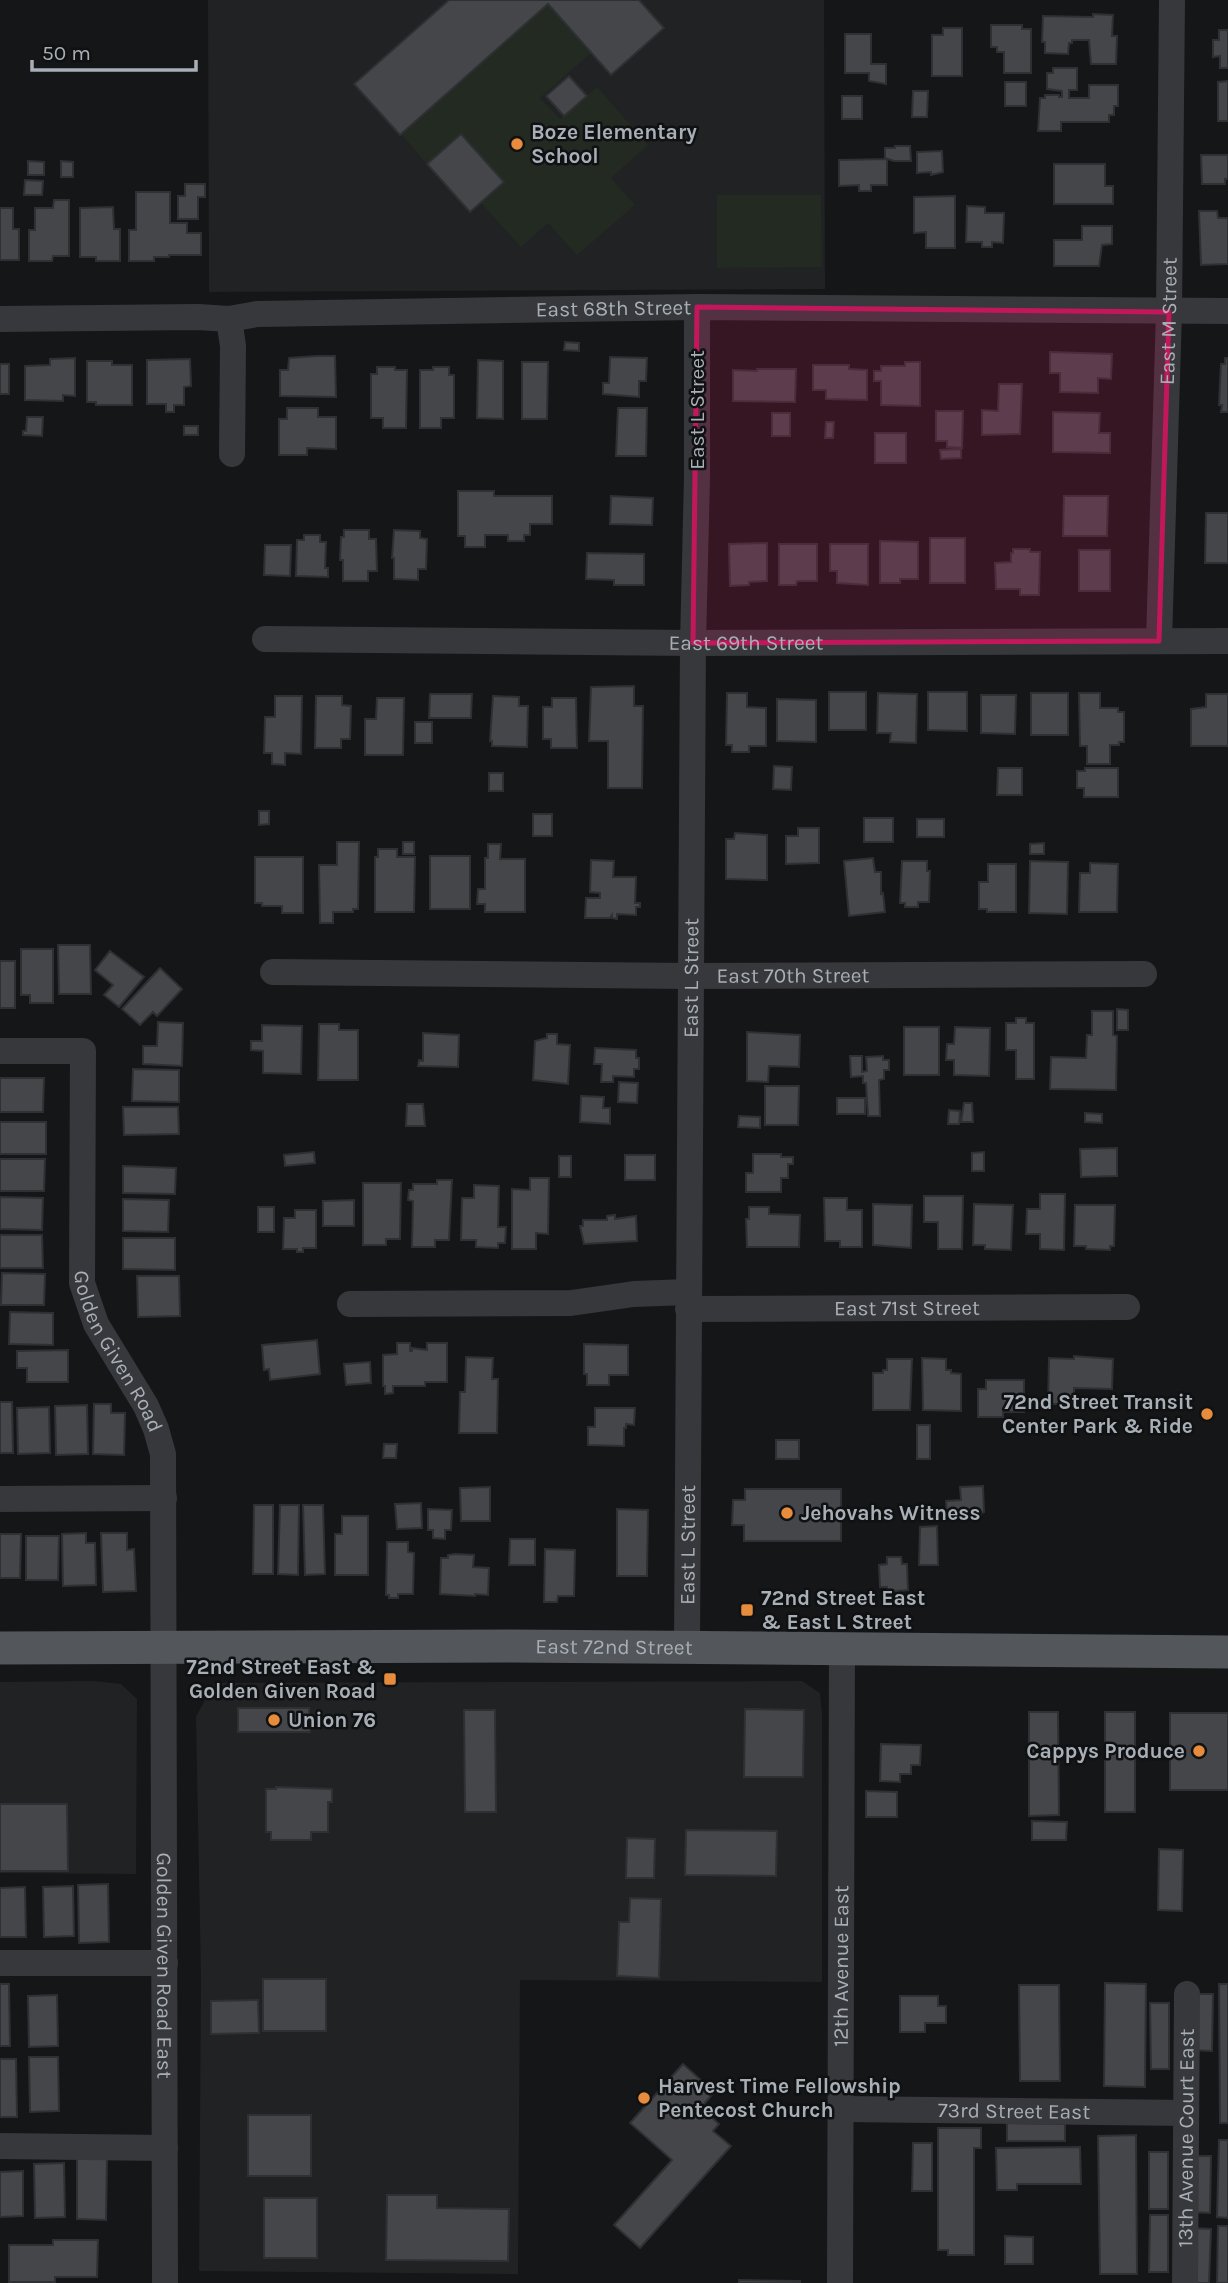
<svg xmlns="http://www.w3.org/2000/svg" width="1228" height="2283" font-family="Karla,sans-serif">
<style>
.built{fill:#212224}
.green{fill:#222a22}
.building{fill:#44464a;stroke:#2f3033;stroke-width:2}
.lines{fill:none;stroke-linecap:round;stroke-linejoin:round}
.minor{stroke:#37383c;stroke-width:26}
.major{stroke:#53565b;stroke-width:33}
.marked{fill:#c2185b;fill-opacity:0.2;stroke:#c2185b;stroke-width:5;stroke-linejoin:round}
.poi-dot{fill:#e78b3d;stroke:#101112;stroke-width:2.5}
.labels{text-anchor:middle;stroke-width:5;stroke-linejoin:round;paint-order:stroke}
.poi-label{font-size:21px;font-weight:bold;fill:#a8afb6;stroke:#101112;text-anchor:start}
.street-label{font-size:21px;fill:#a8afb6;stroke:#101112}
</style>
<rect width="100%" height="100%" fill="#151617"/>
<path class="built" d="M208 0H824L825 289 209 292Z
M94 1681 121 1684 137 1699 136 1874 0 1873V1682Z
M802 1681 820 1693 822 1714V1982L520 1980 518 2274 199 2271 201 1978 196 1717 214 1683Z"/>
<path class="green" d="M548 4 591 53 540 98 560 119 597 87 648 145 611 178 635 205 577 255 548 223 521 247 481 203 504 182 460 135 427 164 401 134Z
M717 195H821L822 267 717 268Z"/>
<path class="building" d="M449 0H639L664 28 611 75 548 4 400 135 354 84Z
M1093 14 1113 15 1112 36H1117L1116 64H1091L1089 40H1072V43H1069L1068 54 1045 53V42H1042L1043 16 1093 17Z
M991 25H1022V29H1031V73H1004V52H997V47H991Z
M943 28H962V76H932V35H943Z
M1219 30H1228V68H1220V56L1213 57V40H1219Z
M845 34H871V64H886V84L869 81V73H845Z
M1053 68H1077V90H1069V98H1089V85H1118V106H1114V115H1109V122H1061V131H1038L1040 98H1045V95H1059V97H1062V91L1047 89V73H1053Z
M569 76 587 96 564 116 546 96Z
M1228 81V121H1218V82Z
M1005 82H1026V106H1005Z
M913 91H928L927 117H912Z
M842 96H862V119H842Z
M461 134 504 182 470 212 427 164Z
M895 146H910L911 161H894L885 158V148H895Z
M942 151 943 172 931 175V172L917 173V152Z
M1201 155H1228V179H1225V184H1202Z
M887 159V185H871V191H859V185L839 186V160Z
M28 161 44 162V175H28Z
M61 161 73 162V177H61Z
M1054 164H1105V186H1113V204H1054Z
M25 180 43 181 42 195H24Z
M185 184H205V197H198V219H178V196H185Z
M136 192H170V223H187V233H201V255H169V257H154V261H129V230H136Z
M955 196V248H926V232L914 233V197Z
M54 200H69V256H53L52 261H29V230H35V208H53Z
M967 206 985 207V213H1004L1003 243 992 242V247H982V242H966Z
M113 207 114 229H120V261H96V257H80V208Z
M0 208H13V229H19V260H0Z
M1199 211H1217L1218 218H1228V264L1201 265Z
M1082 226H1112V244L1102 245 1099 266H1054V240H1082Z
M565 342 579 343V351L564 350Z
M1050 352 1112 354 1111 379 1098 378V393L1060 392V373H1050Z
M317 356H335L336 397 280 396V370H288L289 358Z
M610 357 647 358 646 381H639V397L603 394V383H609Z
M75 358V396L63 395V401L25 400V366L50 365V359Z
M1225 358H1228V412H1221L1222 405H1219L1221 364H1225Z
M190 359 191 386 184 387V405H174V412H166V404H147V360Z
M478 360 503 361V419L477 418Z
M87 361H112V365H132V405H96V402H87Z
M522 362H548L547 419H522Z
M905 362H920V406L881 405V381H874V371H881V366H905Z
M0 364H9V394H0Z
M813 365H849V369L867 370V400L826 399V390H813Z
M377 367H395V370H407L406 428H383V418H371V374H377Z
M433 367H449V375H454V418H441V428H420V370H433Z
M757 369H796L795 402 733 401V370L757 371Z
M999 384H1022L1020 434 982 435V410L998 411Z
M287 408H318V417H336V449L307 448V455H279V419H287Z
M618 408H647L646 456H616Z
M936 411H963L962 448 947 447V441H936Z
M1053 412 1100 413 1099 433H1110V453L1053 452Z
M772 413H790V436H772Z
M27 417H43L42 436 23 435V431H26Z
M826 422H834L833 438H825Z
M184 426H198V435H184Z
M875 433H906V463H875Z
M961 449V458L941 459 940 450Z
M458 491H494V496H552V524H530V535H524V541H508V535H485V547H465V536H458Z
M611 496 653 498 652 525 610 524Z
M1064 496H1108L1107 536H1063Z
M1206 513H1228V563H1205Z
M344 530H369V539H376L377 571H368V581H343V560H340L341 537H344Z
M394 530 420 531V538L427 539 426 569H418V580L394 579V558H392Z
M304 535H320V542H326L325 568H328V577L296 576 297 540H304Z
M930 538H965V583H930Z
M880 541 918 542V579H900V583H880Z
M767 543V581L749 582V585L730 586 729 544Z
M779 544H817V581H797L796 585H779Z
M830 544H868V585L837 583V571H830Z
M265 545H291L290 576 264 575Z
M1013 549H1030V552H1040L1039 595H1020V589H996L995 563 1011 562V553H1013Z
M1079 550H1110V591H1079Z
M587 553 644 554V585H614V580L586 579Z
M634 686V706H643L642 788H608V741H589L591 687Z
M829 692H866V730H829Z
M928 692H967V731L928 730Z
M727 693H747V707L766 708V746H749V752H732V745H726Z
M878 693 917 694 916 743 890 742 891 733H877Z
M1031 693H1068V735H1031Z
M1079 693H1100V708H1118V712H1124V742H1119V745H1110V764H1087V746H1080Z
M430 694H472L471 718H429Z
M1206 694H1228V746H1191V709L1206 707Z
M981 695H1016L1015 734 981 733Z
M275 696H302L301 754 285 753V765L272 764V753H264L265 717H275Z
M316 696H342V705L351 706 350 739H341V748H315Z
M493 696 519 697V706H528L527 747 492 746V741H490Z
M377 698H404L403 755H365V719H376Z
M552 698H576L577 748H551V739H543V707H552Z
M777 699 816 700V742L777 741Z
M415 722H432V743H415Z
M774 766 792 767 791 790 773 789Z
M998 768H1022V795H997Z
M1085 768H1118V797H1084V788H1077V771H1085Z
M489 773H503V791H489Z
M259 811H269V824L259 825Z
M533 814H552V836H533Z
M864 818H893V842H864Z
M917 819H944V837H917Z
M798 828H819V863L786 864V836H798Z
M735 833 767 835V880L726 879V839H734Z
M337 842H359L358 909H353V912H333V923H320L319 865H337Z
M403 842H414V854H403Z
M1044 843V854H1030V844Z
M488 844H501L500 859H525V912H485V904H477L478 889H485V858H488Z
M378 849H397V857H415L414 912H375V857H378Z
M430 856H470V909H430Z
M255 857H303V913H282V906H262V903H255Z
M873 858 875 872H881V894L883 893 885 912 849 916 844 861Z
M591 860 614 861 613 877H636L635 903H640V907H636V915L617 914V919L612 918V915L610 918H585L586 898H600V893L590 892Z
M902 861H927V871H930L929 902H918V907H905V903H900Z
M1030 861 1068 862 1067 914 1029 913Z
M1090 863 1118 864 1117 912H1079L1080 873H1090Z
M988 864H1016V912H987V909H979V882H988Z
M58 945H90L91 994H59Z
M21 949H53V1003H30V995H21Z
M110 951 144 977 119 1007 104 995 113 985 95 970Z
M0 961H15V1008H0Z
M160 968 182 989 157 1016 153 1012 140 1025 122 1009Z
M1117 1009 1128 1010V1030H1117Z
M1092 1011H1113V1035L1117 1036 1116 1090 1050 1089 1051 1057 1086 1058 1087 1035H1092Z
M1016 1018H1026V1023H1034V1079H1016V1050H1006V1023H1016Z
M158 1022 183 1023 182 1066 143 1064V1046H157Z
M319 1024H339V1030H358V1080H318Z
M262 1025 302 1026 301 1074 263 1073V1051L251 1050V1041H262Z
M904 1027H939V1075H904Z
M955 1027 990 1028 989 1076 954 1075V1060H946L947 1044H954Z
M747 1032 800 1035 799 1067 769 1066 768 1082 747 1081Z
M423 1033 459 1035 458 1067 418 1066 419 1060 423 1061Z
M547 1034H557V1044L570 1045 568 1084 533 1080 535 1041 547 1038Z
M595 1048 636 1050V1058H639V1069H634V1077L613 1076V1082H601L602 1064H594Z
M850 1056H862V1072L867 1071 866 1057 883 1056V1060H889V1070H884V1079L879 1080 880 1116H868L866 1083H863V1076L851 1077Z
M133 1069 179 1070V1102L132 1101Z
M0 1078H44L43 1112H0Z
M619 1082 638 1083 637 1103 618 1102Z
M765 1086H799L798 1125H765Z
M581 1096 604 1097 603 1108H610V1124L580 1122Z
M837 1098H865V1114H837Z
M964 1103H972L973 1122H961Z
M407 1104H423L425 1126H406Z
M123 1107H178L179 1134 124 1135Z
M949 1110 960 1111 959 1124H948Z
M1085 1113 1102 1114V1123L1085 1122Z
M739 1116 760 1117V1128L738 1127Z
M0 1122H46V1154H0Z
M1117 1148V1176L1081 1177 1080 1149Z
M314 1152 315 1163 285 1166 284 1155Z
M984 1152V1171H972V1153Z
M753 1154H781V1157H793V1164H788V1178H781V1192H746V1173H753Z
M625 1155H655V1180H625Z
M559 1156H571V1177H559Z
M0 1159H45L44 1191H0Z
M123 1166 176 1168 175 1194 123 1193Z
M530 1178H549L548 1234 536 1233V1249H512V1189L530 1190Z
M437 1180H452L449 1240H435V1247H412L413 1201 408 1200 409 1190H413V1184H437Z
M363 1183H401L400 1239H386V1245H363Z
M474 1185 499 1186 498 1227H506L505 1243H498V1248L476 1247V1240H461L462 1198H474Z
M1040 1194H1065L1064 1250 1040 1249V1234H1026L1027 1209H1040Z
M924 1196H963L962 1249H938V1222H924Z
M0 1197 43 1198 42 1230 0 1229Z
M824 1198H847V1210H862V1247H840V1241H825Z
M123 1199 169 1200 168 1232 123 1231Z
M354 1200V1226H323V1201Z
M873 1204 912 1205 911 1248 873 1245Z
M974 1204 1013 1205 1011 1250 985 1249V1245H973Z
M1075 1205H1115L1114 1246H1110V1250L1086 1249V1246H1074Z
M258 1207H274V1232H258Z
M749 1207H769V1214L800 1215 799 1247H747L746 1219H749Z
M295 1210H316V1248H303V1252H297V1249H283L284 1218H295Z
M615 1215V1219L636 1216 637 1241 584 1244 580 1226H583V1220H607V1216Z
M0 1235H42L43 1268H0Z
M123 1238H175V1270L123 1269Z
M2 1273 45 1274 44 1305H1Z
M137 1276H179L180 1316 138 1317Z
M10 1312 53 1313V1345L9 1344Z
M317 1340 320 1374 270 1380 269 1369 264 1370 262 1345Z
M397 1343H410V1351H412V1348L427 1350V1343H447V1382H425V1386H393V1393L385 1394V1386H383V1355L397 1354Z
M584 1344 628 1345V1375H609V1385H587V1374H584Z
M68 1350V1382H27V1368H17V1351Z
M1074 1356 1113 1359 1112 1389 1074 1388V1404H1048L1049 1358 1074 1359Z
M466 1357 493 1358 492 1379H498L497 1433H459L460 1392H465Z
M922 1358 946 1359V1370H951V1373L961 1374V1411L923 1410Z
M887 1359H912L910 1410H873V1373H883V1370H887Z
M370 1362 371 1383 346 1385 344 1364Z
M986 1380H1024V1412H1003V1417H978V1389H986Z
M0 1402H12L13 1453H0Z
M94 1404H111V1413H125L124 1455 93 1454Z
M87 1405 88 1454 56 1455 55 1406Z
M49 1407 50 1453 18 1454 17 1408Z
M595 1408H635L634 1425 626 1424V1428H624V1446L588 1445V1427H595Z
M917 1425H930V1459H917Z
M776 1440H799V1459H776Z
M384 1444H397L396 1458H383Z
M983 1486 984 1512 981 1513V1516L974 1517V1514L964 1515 965 1518 947 1519 946 1501 961 1500 960 1487Z
M490 1487V1521H461L460 1488Z
M745 1489H841V1541H744V1525H732L733 1500H745Z
M421 1503 422 1528 397 1529 395 1504Z
M254 1505H273V1574H253Z
M280 1505H299L298 1575 278 1574Z
M303 1505H323L325 1574 305 1575Z
M428 1509 452 1510 451 1530H445V1539L433 1538V1530H428Z
M617 1509 648 1510 647 1576H617Z
M342 1516H368V1575H335V1534H342Z
M937 1526 938 1565H919L920 1527Z
M86 1533V1543H95L96 1585 63 1586 62 1534Z
M101 1533H127V1550L134 1549 136 1591 103 1592Z
M0 1534H21L20 1578H0Z
M26 1536H59L58 1580H26Z
M510 1539H535V1565H509Z
M387 1542H408V1552L414 1553 413 1594H398V1598H389V1595H386Z
M545 1549 575 1550 574 1596H558L557 1602H544Z
M455 1554 474 1555 473 1567 489 1568 488 1595 475 1594V1596L440 1594 441 1558H448V1555Z
M887 1557H901L902 1564H907L908 1590 887 1592V1587H880L879 1565 887 1564Z
M238 1708H309L310 1732H238Z
M745 1709 804 1710 803 1777H744Z
M464 1710H495L496 1812H465Z
M1029 1712H1058L1059 1815 1029 1816Z
M1105 1712H1135V1812H1105Z
M1170 1713H1228V1790H1170Z
M881 1744 921 1745 920 1765H911V1774H900V1782L880 1781Z
M276 1787 332 1789V1802H328V1832H311V1840H271V1832H266V1789H276Z
M866 1791 897 1792V1817H866Z
M0 1804H67L68 1871H0Z
M1032 1821 1067 1822 1066 1840H1032Z
M686 1830 777 1831 776 1876 685 1875Z
M627 1838 655 1839 654 1878H626Z
M1159 1849 1183 1850 1182 1911 1158 1910Z
M108 1884 109 1942 79 1943 78 1885Z
M73 1886 74 1936 44 1937 43 1887Z
M25 1887 26 1937H0V1888Z
M630 1898 661 1899 659 1978 617 1976 619 1922H629Z
M263 1979H326V2031H263Z
M1105 1983 1146 1984 1145 2087 1104 2086Z
M0 1984H9L10 2046H0Z
M1219 1984H1228V2123H1220Z
M1019 1985H1059L1060 2081H1020Z
M1194 1994H1213L1212 2051 1193 2050Z
M57 1995 58 2046 29 2047 28 1996Z
M900 1996H938V2006H946V2023H925V2032H900Z
M258 2000 259 2033 211 2034V2001Z
M1150 2003H1169V2069H1151Z
M29 2057H58L59 2111 30 2112Z
M0 2059H16L17 2117H0Z
M683 2064 714 2092 701 2108 719 2124 713 2131 731 2146 640 2248 614 2225 672 2160 630 2123Z
M248 2115H311V2176H248Z
M1007 2123 1065 2124V2141H1007Z
M938 2128H981V2148H974V2255H948V2250H938Z
M1136 2135 1137 2274H1100L1098 2136Z
M1219 2140H1228V2218L1217 2217Z
M913 2143H932V2191H912Z
M1080 2147 1081 2184H1017V2190H997L996 2148Z
M1149 2152H1168V2209H1149Z
M1192 2156H1211L1210 2213 1191 2212Z
M77 2159H107L106 2220 77 2219Z
M64 2163 65 2217 35 2218 34 2164Z
M23 2171V2216L0 2217V2172Z
M387 2195H437V2208L509 2209 508 2261 386 2260Z
M264 2198H317V2258H264Z
M1150 2215H1168V2272H1149Z
M1218 2226H1228V2283H1217Z
M1191 2228 1211 2229 1209 2283H1190Z
M1005 2236 1033 2237V2264H1005Z
M53 2240H98L97 2277H55V2282H9V2245H53Z
M739 2280 800 2281V2283H739Z"/>
<g class="lines">
<g class="minor">
<path id="s1" d="M0 319 198 317 229 319 257 314 697 307 1228 311"/>
<path d="M229 319 233 346 232 454"/>
<path id="s2" d="M265 639 693 643 1228 641"/>
<path id="s3" d="M1159 641 1169 312 1172 0"/>
<path id="s4" d="M273 972 690 976 1144 974"/>
<path id="s5" d="M0 1051H83L82 1283 96 1324 146 1406 156 1429 163 1454 165 2283"/>
<path d="M350 1304 571 1303 634 1294 688 1292"/>
<path id="s6" d="M688 1309 1127 1307"/>
<path d="M0 1499 164 1498"/>
<path id="s7" d="M687 1648 693 643 697 477V307"/>
<path d="M0 1963H165"/>
<path id="s8" d="M842 2109 1186 2113"/>
<path d="M0 2146 165 2148"/>
<path id="s9" d="M840 2283 842 1648"/>
<path id="s10" d="M1185 2283 1187 1994"/>
</g>
<path class="major" id="s11" d="M0 1648 511 1646 1228 1652"/>
</g>
<path class="marked" d="M697 307 1169 312 1159 641 693 643Z"/>
<g class="poi-dot">
<circle cx="517" cy="144" r="7"/>
<circle cx="1207" cy="1414" r="7"/>
<circle cx="787" cy="1513" r="7"/>
<rect x="740" y="1603" width="14" height="14" rx="3.5"/>
<rect x="383" y="1672" width="14" height="14" rx="3.5"/>
<circle cx="274" cy="1720" r="7"/>
<circle cx="1199" cy="1751" r="7"/>
<circle cx="644" cy="2098" r="7"/>
</g>
<g class="labels">
<g class="poi-label">
<text x="531" y="139">Boze Elementary<tspan x="531" dy="24">School</tspan></text>
<text x="1193" y="1409" text-anchor="end">72nd Street Transit<tspan x="1193" dy="24">Center Park &amp; Ride</tspan></text>
<text x="801" y="1520">Jehovahs Witness</text>
<text x="761" y="1605">72nd Street East<tspan x="761" dy="24">&amp; East L Street</tspan></text>
<text x="376" y="1674" text-anchor="end">72nd Street East &amp;<tspan x="376" dy="24">Golden Given Road</tspan></text>
<text x="288" y="1727">Union 76</text>
<text x="1185" y="1758" text-anchor="end">Cappys Produce</text>
<text x="658" y="2093">Harvest Time Fellowship<tspan x="658" dy="24">Pentecost Church</tspan></text>
</g>
<g class="street-label">
<text dy="7" stroke="none"><textPath href="#s1" startOffset="614">East 68th Street</textPath></text>
<text dy="7" stroke="none"><textPath href="#s3" startOffset="320">East M Street</textPath></text>
<text transform="translate(697 410) rotate(-90)" y="7">East L Street</text>
<text dy="7" stroke="none"><textPath href="#s2" startOffset="481">East 69th Street</textPath></text>
<text dy="7" stroke="none"><textPath href="#s4" startOffset="520">East 70th Street</textPath></text>
<text dy="7" stroke="none"><textPath href="#s7" startOffset="670">East L Street</textPath></text>
<text dy="7" stroke="none"><textPath href="#s6" startOffset="219">East 71st Street</textPath></text>
<text dy="7" stroke="none"><textPath href="#s5" startOffset="392">Golden Given Road</textPath></text>
<text dy="7" stroke="none"><textPath href="#s7" startOffset="103">East L Street</textPath></text>
<text dy="7" stroke="none"><textPath href="#s11" startOffset="614">East 72nd Street</textPath></text>
<text dy="7" stroke="none"><textPath href="#s9" startOffset="317">12th Avenue East</textPath></text>
<text dy="7" stroke="none"><textPath href="#s5" startOffset="1017">Golden Given Road East</textPath></text>
<text dy="7" stroke="none"><textPath href="#s8" startOffset="172">73rd Street East</textPath></text>
<text dy="7" stroke="none"><textPath href="#s10" startOffset="145">13th Avenue Court East</textPath></text>
</g>
</g>
<path d="M32 60v10h164v-10" fill="none" stroke="#a8afb6" stroke-width="3.5"/>
<text x="42" y="60" font-size="21" fill="#a8afb6" stroke="#101112" stroke-width="5" paint-order="stroke">50 m</text>
</svg>
